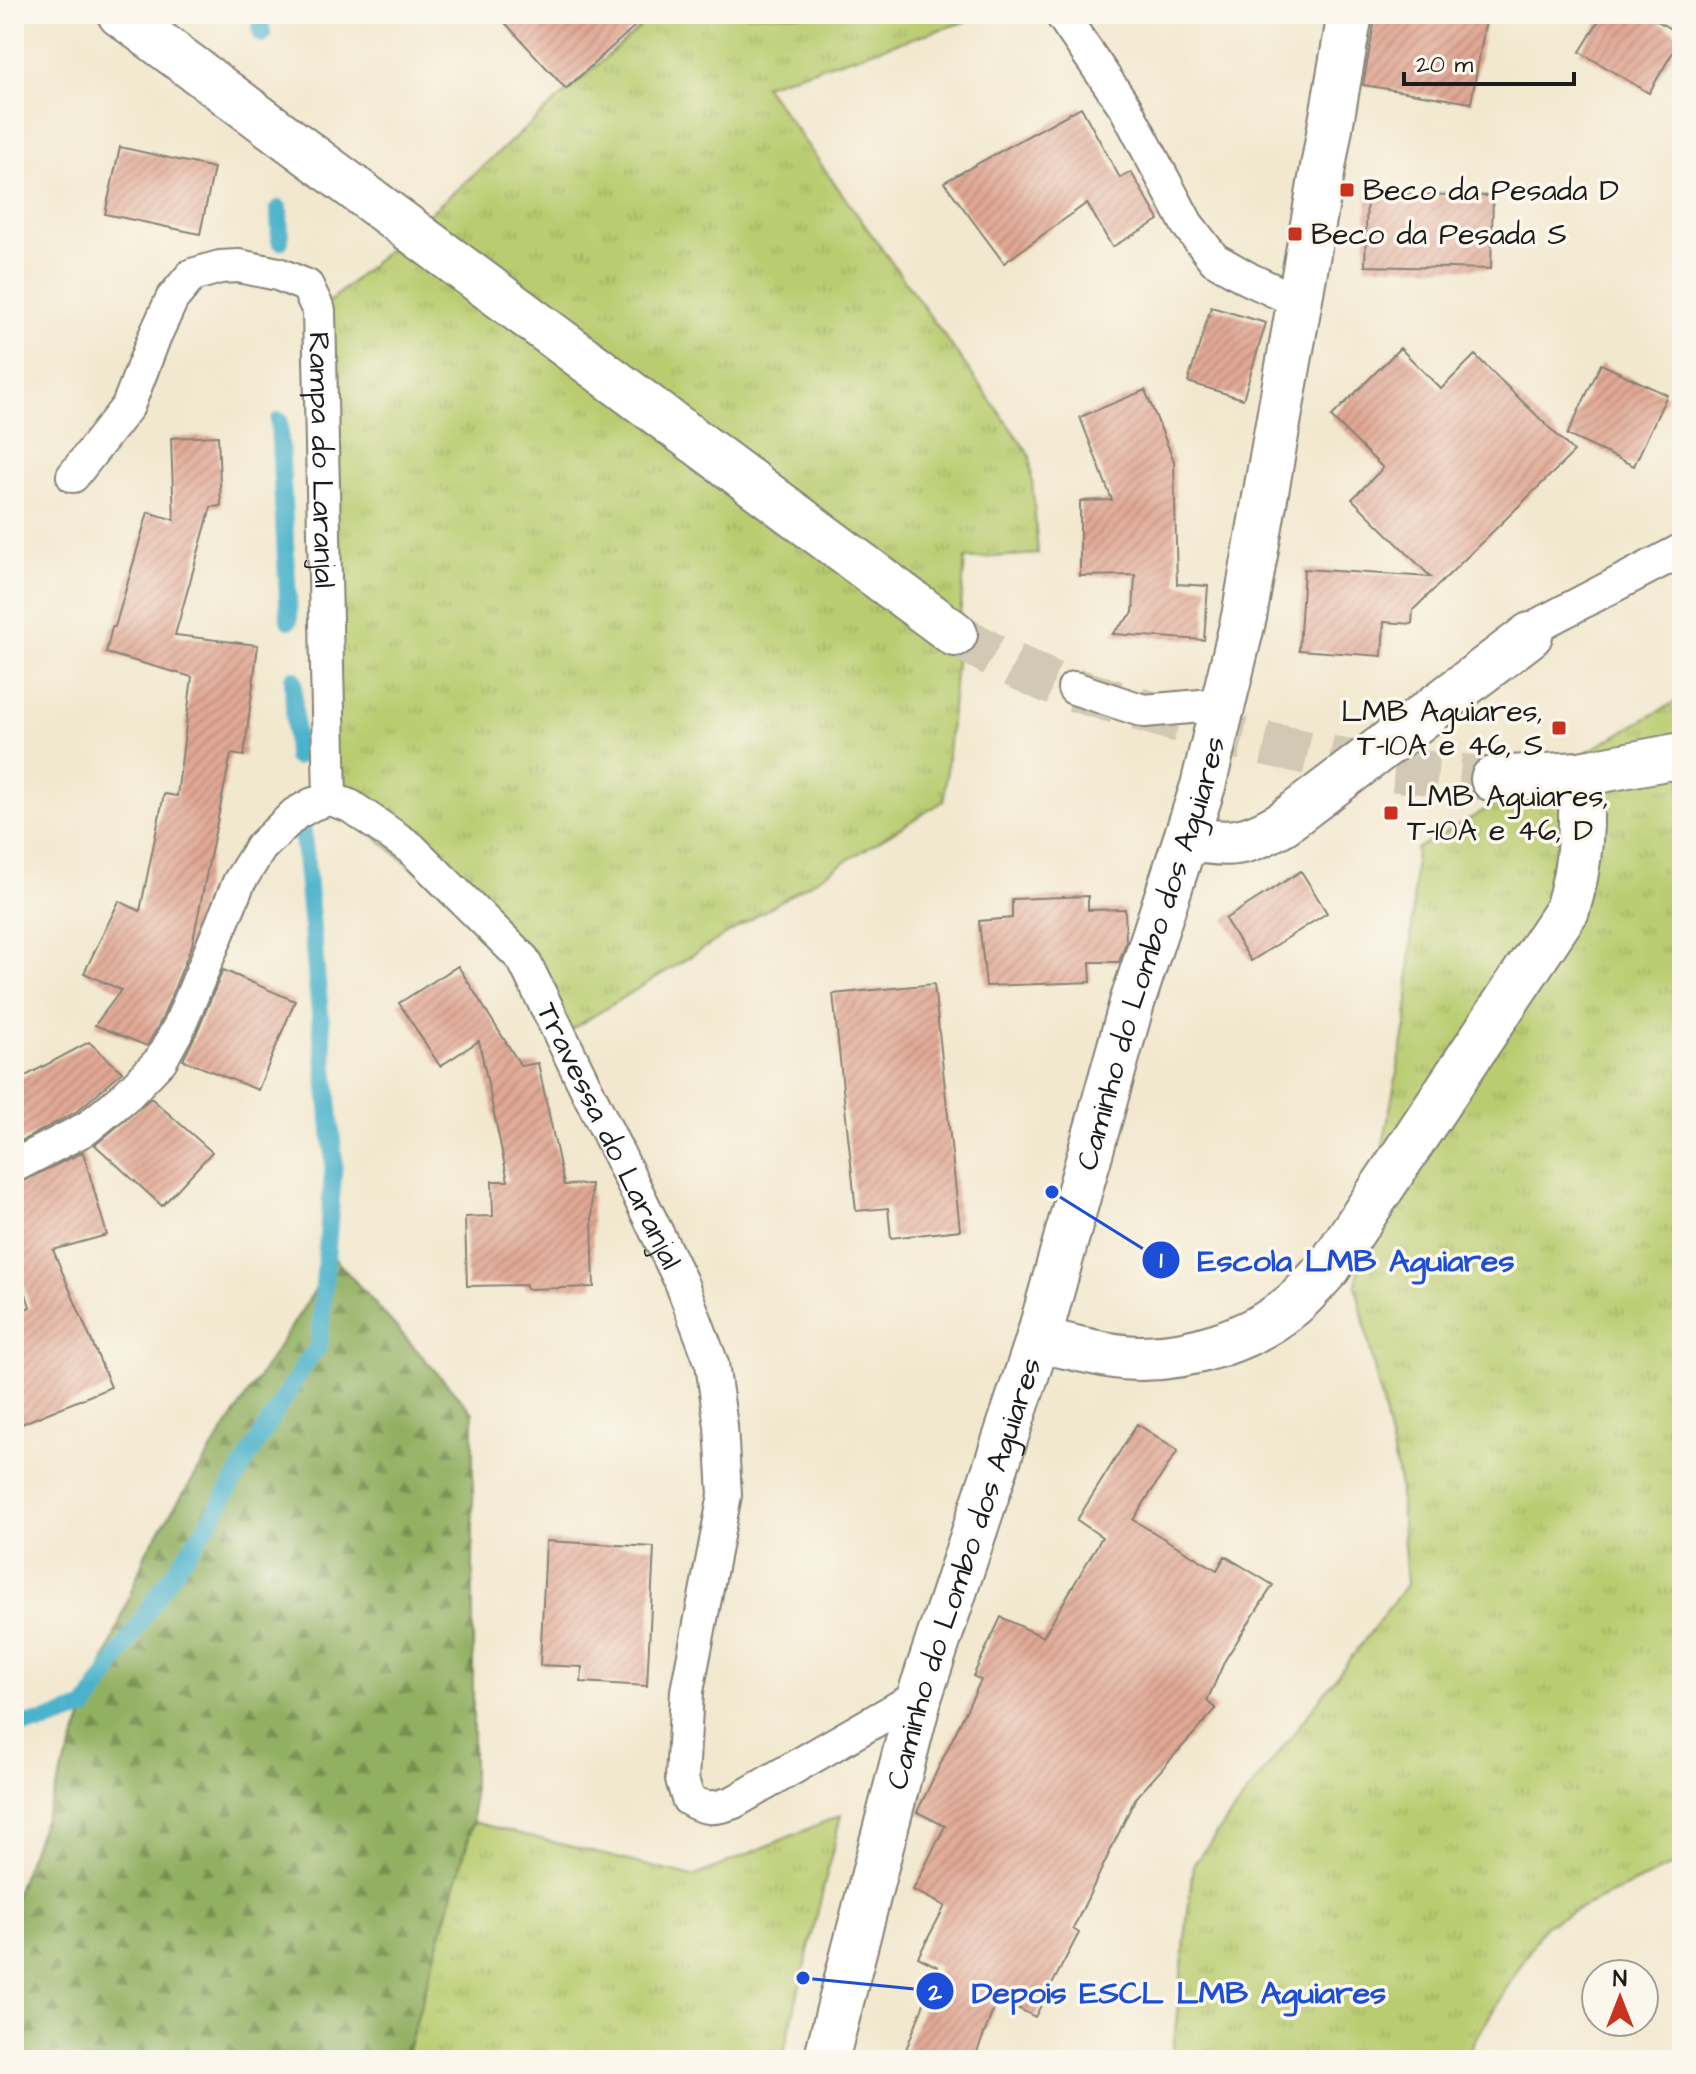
<svg xmlns="http://www.w3.org/2000/svg" width="1696" height="2074" font-family="'Architects Daughter',sans-serif">
<style>
.grass{fill:url(#grass-tufts);stroke:#6a7446;stroke-width:2}
.forest{fill:url(#forest-firs);stroke:#57663f;stroke-width:2}
.lines{fill:none;stroke-linecap:round;stroke-linejoin:round}
.stream{stroke:#4cb2cb;stroke-width:18}
.building{fill:url(#building-hatch)}
.secondary-tunnel{stroke:#d2c9b4;stroke-width:44;stroke-dasharray:44 22;stroke-linecap:butt}
.lane-casing{stroke:#878276;stroke-width:36}
.street-casing{stroke:#878276;stroke-width:48}
.secondary-casing{stroke:#878276;stroke-width:48}
.lane{stroke:#fff;stroke-width:32}
.street{stroke:#fff;stroke-width:44}
.secondary{stroke:#fff;stroke-width:44}
.poi-dot{fill:#c8321e;stroke:#fbf7ec;stroke-width:3}
.labels{text-anchor:middle;stroke-width:7;stroke-linejoin:round;paint-order:stroke}
.poi-label{font-size:30px;fill:#1c1c1c;stroke:#fbf7ec;text-anchor:start}
.street-label{font-size:30px;fill:#1c1c1c;stroke:#fbf7ec}
.leader{fill:none;stroke:#1d4ed8;stroke-width:3}
.callout-dot{fill:#1d4ed8;stroke:#fbf7ec;stroke-width:3}
.mark-label{font-size:24px;text-anchor:middle;font-weight:bold;fill:#fff}
.callout-label{font-size:32px;text-anchor:middle;font-weight:bold;fill:#1d4ed8;stroke:#fbf7ec;stroke-width:7;stroke-linejoin:round;paint-order:stroke}
</style>
<defs>
<pattern id="grass-tufts" width="24" height="20" patternUnits="userSpaceOnUse" patternTransform="scale(2)"><rect width="24" height="20" fill="#b9cc70"/><path d="M3 7l-1-3M5 7V3M7 7l1-3M15 17l-1-3M17 17v-4M19 17l1-3" fill="none" stroke="#9eaf60"/></pattern>
<pattern id="forest-firs" width="22" height="20" patternUnits="userSpaceOnUse" patternTransform="scale(2)"><rect width="22" height="20" fill="#92b062"/><path d="M5 1l3.5 6h-7zM16 11l3.5 6h-7z" fill="#768e50"/></pattern>
<pattern id="building-hatch" width="6" height="6" patternUnits="userSpaceOnUse" patternTransform="scale(2)"><rect width="6" height="6" fill="#e0a794"/><path d="M-1 1l2-2M0 6l6-6M5 7l2-2" fill="none" stroke="#c08f7f"/></pattern>
</defs>
<rect width="100%" height="100%" fill="#fbf7ec"/>
<filter id="ink" filterUnits="userSpaceOnUse"><feTurbulence type="fractalNoise" baseFrequency=".0125" numOctaves="2"/><feDisplacementMap in="SourceGraphic" scale="16" xChannelSelector="R" yChannelSelector="G"/><feConvolveMatrix kernelMatrix="1 2 1 2 8 2 1 2 1" color-interpolation-filters="sRGB"/></filter>
<filter id="wash" filterUnits="userSpaceOnUse"><feTurbulence type="fractalNoise" baseFrequency=".006" numOctaves="4" result="noise"/><feDisplacementMap in="SourceGraphic" scale="32" xChannelSelector="R" yChannelSelector="G"/><feGaussianBlur stdDeviation="1.8" result="paint"/><feColorMatrix in="noise" values="0 0 0 0 0 0 0 0 0 0 0 0 0 0 0 0 0 1.4 0 .05"/><feComposite in="paint" operator="in"/></filter>
<g filter="url(#wash)">
<rect width="100%" height="100%" fill="#f2e8cf"/>
<path class="grass" d="M655 14 983 16 764 85 1030 455 1038 554 965 559 944 801 559 1037 523 959 330 799 319 311Z
M1682 698V1861L1545 1925 1463 2060H1172L1193 1865 1407 1584 1399 1481 1356 1285 1407 1021 1416 849Z
M841 1815 782 2060H405L473 1822 693 1877Z"/>
<path class="forest" d="M335 1259 473 1413V1822L405 2060H14V1898L147 1550Z"/>
<g class="lines">
<path class="stream" d="M259 14 262 34
M279 209 280 241
M279 421 289 620
M293 679 296 757
M14 1726 44 1722 86 1708 153 1602 211 1519 304 1365 319 1346 334 1162 303 833"/>
</g>
<g id="blocks">
<path class="building" d="M497 14H648L566 89Z
M1376 14H1487L1471 103 1363 85Z
M1603 14H1646L1682 36 1649 93 1580 52Z
M1081 107 1120 178 1131 172 1159 220 1112 247 1087 203 1004 263 944 182Z
M120 147 214 168 200 234 105 214Z
M1367 193 1493 196 1491 269 1365 266Z
M1211 307 1266 323 1243 399 1188 382Z
M1400 348 1441 389 1475 355 1574 452 1413 610 1412 624 1384 622 1382 656 1299 650 1304 569 1431 577 1352 499 1383 468 1331 417Z
M1601 364 1667 395 1634 466 1567 435Z
M1145 390 1174 461 1177 584 1208 586 1204 640 1112 634 1133 613 1135 575 1080 576V501L1112 500 1080 417Z
M218 436 221 506 211 507 175 635 258 645 244 756 231 754 192 945 162 1019 147 1046 95 1025 121 990 84 973 119 901 140 911 164 794 177 796 192 677 106 653 112 627H115L148 512 174 520 171 438Z
M1301 871 1327 913 1251 961 1225 919Z
M1088 896V910L1125 909 1126 942 1119 962H1090L1091 982 986 986 979 921 1012 918V899Z
M458 966 521 1066 538 1063 564 1185 591 1184 594 1287 526 1289V1285L467 1286 465 1217 493 1216 492 1181H508L479 1041 440 1066 399 1003Z
M223 970 295 1001 258 1090 183 1060 196 1034Z
M934 984 960 1230 891 1238 888 1208 856 1211 833 994Z
M89 1042 122 1072 76 1112 14 1145V1082Z
M151 1098 212 1152 162 1206 95 1145Z
M83 1152 107 1235 53 1250 111 1387 14 1427V1314L30 1307 16 1261H14V1185Z
M1137 1424 1178 1450 1133 1520 1217 1570 1225 1556 1273 1585 1225 1660 1207 1701 1216 1709 1135 1799 1073 1929 1079 1933 1035 2017 998 1998 974 2060H902L938 1967 918 1957 945 1906 913 1890 945 1826 917 1812 981 1680 973 1676 1001 1617 1043 1637 1102 1537 1077 1520Z
M546 1541 654 1547 647 1686 581 1682 582 1667 540 1665Z"/>
</g>
</g>
<g filter="url(#ink)">
<use href="#blocks" fill-opacity="0" stroke="#878276" stroke-width="2"/>
<g class="lines">
<path class="secondary-tunnel" d="M955 634 1000 659 1052 683 1226 735 1377 768 1493 779"/>
<defs>
<g id="lane">
<path d="M1061 14 1125 107 1187 224 1214 259 1249 279 1301 303"/>
<path id="s1" d="M73 476 128 406 154 338 172 299 192 275 220 267 239 266 278 274 307 286 319 311 330 799"/>
<path d="M1530 635 1542 623 1682 550"/>
<path d="M1074 688 1144 711 1224 704"/>
<path id="s2" d="M14 1166 87 1128 127 1095 161 1060 179 1027 239 882 261 847 295 814 313 804 330 799 350 806 411 848 523 959 681 1282 712 1364 721 1426 725 1495 687 1691 682 1779 688 1799C705 1810 715 1809 734 1802L920 1695"/>
</g>
<g id="street">
<path d="M1188 838C1229 847 1247 844 1283 823L1530 635"/>
<path id="s3" d="M826 2060 920 1695 1038 1340 1132 1003 1203 786 1244 617 1350 14"/>
</g>
<path id="secondary" d="M120 14 955 634
M1493 779 1580 774 1682 755
M1038 1340C1071 1346 1107 1358 1141 1358 1191 1358 1251 1339 1290 1307 1304 1296 1317 1280 1329 1267L1567 910C1581 864 1583 821 1580 774"/>
</defs>
<use href="#lane" class="lane-casing"/>
<use href="#street" class="street-casing"/>
<use href="#secondary" class="secondary-casing"/>
<use href="#lane" class="lane"/>
<use href="#street" class="street"/>
<use href="#secondary" class="secondary"/>
</g>
</g>
<g class="poi-dot">
<rect x="1339" y="182" width="16" height="16" rx="4"/>
<rect x="1287" y="226" width="16" height="16" rx="4"/>
<rect x="1551" y="720" width="16" height="16" rx="4"/>
<rect x="1383" y="805" width="16" height="16" rx="4"/>
</g>
<g class="labels">
<g class="poi-label">
<text x="1363" y="200">Beco da Pesada D</text>
<text x="1311" y="244">Beco da Pesada S</text>
<text x="1543" y="721" text-anchor="end">LMB Aguiares,<tspan x="1543" dy="34">T-10A e 46, S</tspan></text>
<text x="1407" y="806">LMB Aguiares,<tspan x="1407" dy="34">T-10A e 46, D</tspan></text>
</g>
<g class="street-label">
<text dy="10" stroke="none"><textPath href="#s1" startOffset="532">Rampa do Laranjal</textPath></text>
<text dy="10" stroke="none"><textPath href="#s3" startOffset="1154">Caminho do Lombo dos Aguiares</textPath></text>
<text dy="10" stroke="none"><textPath href="#s2" startOffset="954">Travessa do Laranjal</textPath></text>
<text dy="10" stroke="none"><textPath href="#s3" startOffset="506">Caminho do Lombo dos Aguiares</textPath></text>
</g>
</g>
<path class="leader" d="M1052 1192L1161 1260M803 1978L935 1991"/>
<g class="callout-dot">
<circle cx="1052" cy="1192" r="8"/>
<circle cx="803" cy="1978" r="8"/>
<circle cx="1161" cy="1260" r="20"/>
<circle cx="935" cy="1991" r="20"/>
</g>
<g class="mark-label">
<text x="1161" y="1268">1</text>
<text x="935" y="2000">2</text>
</g>
<g class="callout-label">
<text x="1356" y="1271">Escola LMB Aguiares</text>
<text x="1179" y="2003">Depois ESCL LMB Aguiares</text>
</g>
<rect width="1696" height="2074" fill="none" stroke="#fbf7ec" stroke-width="48"/>
<g transform="translate(1620 1998)"><circle r="38" fill="#fbf7ec" stroke="#a29f99" stroke-width="2"/>
<path d="M0-6L14 30L0 20L-14 30Z" fill="#c8321e"/>
<text y="-12" font-size="22" font-weight="bold" text-anchor="middle" fill="#1c1c1c">N</text>
</g>
<path d="M1404 72v12h170v-12" fill="none" stroke="#1c1c1c" stroke-width="4"/>
<text x="1416" y="72" font-size="24" fill="#1c1c1c" stroke="#fbf7ec" stroke-width="6" paint-order="stroke">20 m</text>
</svg>
